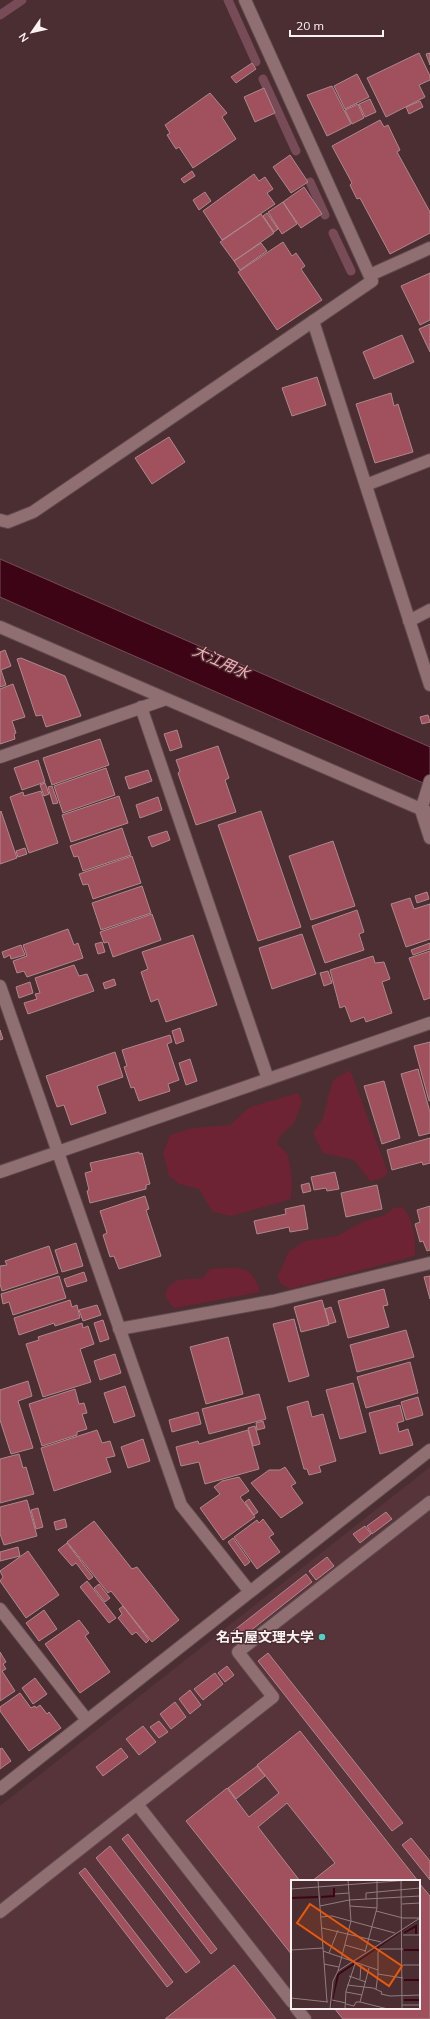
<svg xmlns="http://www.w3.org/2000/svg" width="430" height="2019" font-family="Mulish,'Noto Sans JP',sans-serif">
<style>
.built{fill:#57343a;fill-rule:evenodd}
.green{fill:#6e2334}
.water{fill:#3d0415;stroke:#774b58}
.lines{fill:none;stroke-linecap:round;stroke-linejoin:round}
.stream{stroke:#774b58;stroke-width:9}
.building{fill:#a1505e;stroke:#ab898d}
.lane-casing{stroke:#604a4d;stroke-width:14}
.street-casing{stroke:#604a4d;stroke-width:14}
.secondary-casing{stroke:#604a4d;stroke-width:14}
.lane{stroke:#906f73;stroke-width:12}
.street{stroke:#906f73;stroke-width:12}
.secondary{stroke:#906f73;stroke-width:12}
.poi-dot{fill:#54cdc7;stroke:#4a2e31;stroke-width:1.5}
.labels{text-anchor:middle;stroke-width:3;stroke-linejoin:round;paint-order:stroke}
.poi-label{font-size:14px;font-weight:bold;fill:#fdf1f3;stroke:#4a2e31;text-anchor:end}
.water-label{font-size:15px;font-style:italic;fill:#f4aeb8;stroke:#4a2e31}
.inset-river{fill:none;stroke:#3d0415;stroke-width:2}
.inset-road{fill:none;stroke:#927c7f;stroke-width:1}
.view{fill:#e8590c;fill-opacity:0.15;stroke:#e8590c;stroke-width:2}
.inset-edge{fill:none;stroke:#fdf1f3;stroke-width:2}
</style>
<rect width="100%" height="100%" fill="#4a2e31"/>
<path class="built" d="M430 1467V2019H0V1806ZM292 1881H419V2008H292Z"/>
<path class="green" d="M350 1070 388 1173 382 1178 370 1181 354 1160 323 1153 313 1133 323 1118 333 1080Z
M298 1093 302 1102 294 1123 281 1135 277 1144 288 1154 292 1180 291 1199 232 1216 213 1212 199 1189 179 1184 169 1176 163 1153 170 1135 192 1128 230 1125 250 1107Z
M402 1207C414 1219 416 1239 415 1256L290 1289 281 1284 277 1276 282 1268 288 1252 305 1241 337 1236 362 1222 385 1215 394 1208Z
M225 1268C246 1267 254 1271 260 1292L175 1308 170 1304 165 1296 168 1287 178 1280 203 1278 210 1269Z"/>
<path class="water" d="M0 559 430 747V786L0 597Z"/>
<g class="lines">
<path class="stream" d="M228 0 256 62
M0 15 22 0
M263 79 296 151
M310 182 325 215
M333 233 351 271"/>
</g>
<path class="building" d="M419 53 430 76V80L419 85 425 97 386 117 367 78Z
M430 53V65L426 54Z
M252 63 256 69 236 83 231 77Z
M357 74 369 97 345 109 334 86Z
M332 86 351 124 327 136 307 95Z
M264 88 275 113 255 122 244 97Z
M210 93 227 113 222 117 236 139 193 168 179 147 176 149 167 135 170 133 165 125Z
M370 99 376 112 365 117 359 104Z
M420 101 423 107 409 114 406 107Z
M358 104 364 118 352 124 345 110Z
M380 120 384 127 388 125 400 150 397 152 430 212V233L390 254 360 198 357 199 350 185 352 183 332 146Z
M290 155 308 182 291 193 273 167Z
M192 171 195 176 184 183 181 179Z
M254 174 259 181 265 177 273 189 267 193 275 204 222 240 203 211Z
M304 187 322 214 301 228 283 202Z
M205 192 211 201 199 210 193 200Z
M283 202 297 224 282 234 268 212Z
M267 213 278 229 274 232 263 216Z
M261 214 274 233 234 261 220 242Z
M283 242 292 256 296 253 305 266 301 269 322 300 277 330 238 272Z
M261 243 267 251 240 270 234 261Z
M430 273V320L420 325 401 286Z
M430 324V352L419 329Z
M402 335 414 362 374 379 363 352Z
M317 377 326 405 292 416 282 388Z
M391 393 394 406 398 404 413 452 375 463 356 404Z
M169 437 185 462 152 484 135 458Z
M5 650 11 666 1 670 6 685 0 687V652Z
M21 658 65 676 81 716 46 727 42 715 36 716 17 659Z
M13 684 25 717 12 721 16 733 14 734 15 739 0 744V689Z
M428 715 430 722 422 724 420 717Z
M177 730 182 747 170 751 164 734Z
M100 739 109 765 52 785 43 758Z
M218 746 229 778 225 780 236 812 196 825 178 773 180 771 176 760Z
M38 760 45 782 22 790 14 768Z
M106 768 115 795 63 813 54 786Z
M148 770 152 781 129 789 125 777Z
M45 783 49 794 44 796 40 785Z
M52 786 58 803 53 804 48 787Z
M41 791 58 843 29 853 10 797 23 792 24 796Z
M119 796 128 823 71 842 62 815Z
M158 797 162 810 140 818 136 805Z
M1 811 17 858 0 864V812Z
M261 811 301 927 258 941 218 825Z
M122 828 131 855 83 871 78 856 74 857 70 846Z
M167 831 170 840 152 847 148 837Z
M333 841 355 906 311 920 289 856Z
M25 848 27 854 18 857 16 851Z
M132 856 141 883 93 899 88 884 83 885 79 874Z
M142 886 151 913 101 930 92 903Z
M427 892 429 899 417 903 415 896Z
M410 898 414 909 430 904V939L406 947 391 904Z
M357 910 364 932 359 934 364 950 325 963 312 926Z
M152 914 161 940 113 957 108 942 104 943 100 932Z
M68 929 74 945 78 943 83 958 27 977 24 971 17 973 13 961 27 956 23 945Z
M302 934 316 974 272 989 259 948Z
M193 935 217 1005 166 1022 158 999 151 1002 141 972 148 969 142 952Z
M102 942 105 952 98 954 95 944Z
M430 943V949L413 955 411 950Z
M21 945 25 955 11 959 10 955 4 958 2 952Z
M430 951V998L424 1000 409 958Z
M373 956 375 963 384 962 390 979 382 982 392 1013 366 1022 364 1017 351 1022 345 1006 340 1008 330 970Z
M74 965 79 976 87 974 94 991 28 1014 24 1003 37 999 35 994 40 993 35 978Z
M328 971 332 983 324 986 320 973Z
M114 979 116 985 105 989 103 983Z
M30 982 33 993 19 998 16 987Z
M180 1028 184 1041 176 1044 172 1031Z
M0 1030 3 1039 0 1040Z
M170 1035 172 1042 167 1044 179 1080 168 1084 170 1091 139 1101 134 1087 131 1088 124 1067 127 1066 122 1050Z
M430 1042V1101H429L414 1046Z
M115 1052 123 1077 97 1086 106 1113 71 1125 64 1105 57 1107 46 1076Z
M190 1059 197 1081 186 1085 179 1063Z
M418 1069 430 1112V1133L419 1136 401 1074Z
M384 1081 400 1138 382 1144 364 1086Z
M430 1138V1163L423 1165 422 1162 392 1170 387 1150Z
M139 1152V1154L142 1153 150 1184 146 1185V1189L90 1203 87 1191 89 1190 85 1173 92 1171 90 1163Z
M335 1172 339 1189 327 1191 326 1188 314 1190 311 1177Z
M309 1183 311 1191 303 1193 301 1185Z
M377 1185 382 1209 346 1217 341 1193Z
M145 1196 149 1209 146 1210 161 1256 119 1269 114 1256 110 1257 103 1235 107 1233 100 1211Z
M304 1205 308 1229 290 1232 289 1227 257 1234 254 1221 286 1214 285 1209Z
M430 1206V1250L427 1251 423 1241 420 1242 415 1224 420 1222 417 1210Z
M76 1243 83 1266 62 1272 55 1250Z
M49 1246 58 1273 2 1291 0 1284V1266L7 1265 5 1261Z
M84 1272 87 1281 67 1287 64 1279Z
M59 1276 66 1298 13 1315 9 1302 3 1304 1 1294Z
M430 1276V1299L424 1277Z
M384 1289 388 1305 383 1306 389 1327 348 1338 338 1301Z
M70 1300 72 1307 77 1305 80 1318 55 1326 54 1323 19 1335 14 1318Z
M322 1300 329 1325 301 1332 294 1307Z
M97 1305 101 1315 83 1321 79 1310Z
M331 1307 336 1322 329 1324 325 1309Z
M294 1319 309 1376 289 1382 273 1324Z
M103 1320 109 1339 100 1342 94 1323Z
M82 1323 83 1328 88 1326 94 1344 80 1349 91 1382 43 1397 26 1344 39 1340 38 1337Z
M406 1330 414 1357 357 1372 350 1345Z
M228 1337 243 1394 206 1404 190 1347Z
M115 1354 121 1373 100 1380 94 1361Z
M410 1362 418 1393 366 1408 357 1377Z
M28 1381 32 1396 18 1401 33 1448 11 1454 0 1420V1390Z
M353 1383 366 1432 340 1439 326 1390Z
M125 1386 135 1416 114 1423 104 1393Z
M75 1389 79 1404 84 1403 87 1413 82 1414 87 1429 77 1432V1435L42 1446 29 1404Z
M259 1394 266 1419 209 1434 202 1409Z
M418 1397 423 1415 406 1420 401 1402Z
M308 1401 312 1417 323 1414 336 1461 319 1466 321 1472 309 1475 307 1469H304L287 1407Z
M400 1405 404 1421 397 1423 399 1432 408 1429 413 1445 380 1454 369 1413Z
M198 1412 201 1424 172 1432 169 1420Z
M263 1421 265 1428 257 1430 256 1423Z
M255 1426 260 1444 253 1446 248 1428Z
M97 1430 102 1443 110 1441 115 1456 106 1458 111 1472 54 1491 41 1448Z
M248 1430 259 1469 205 1484 199 1462 181 1466 176 1447 198 1441 199 1444Z
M143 1439 150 1461 128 1468 121 1447Z
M19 1454 23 1468 26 1467 34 1494 0 1503V1459Z
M285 1467 296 1483 291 1486 303 1503 281 1518 251 1483 269 1470H280Z
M239 1477 249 1491 240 1497 255 1517 223 1540 200 1508 220 1494 214 1487 222 1481Z
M249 1499 258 1512 254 1515 245 1502Z
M27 1500 37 1536 4 1545 0 1534V1507Z
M38 1508 43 1527 36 1529 31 1510Z
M386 1512 392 1519 372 1534 367 1526Z
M65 1519 67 1527 56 1530 54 1522Z
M263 1519 274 1534 269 1537 280 1552 257 1569 234 1537 257 1520 259 1523Z
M94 1521 132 1569 137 1567 179 1620 152 1642 111 1591 108 1593 67 1542Z
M365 1526 371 1534 360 1543 353 1534Z
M233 1538 250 1562 245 1566 228 1542Z
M67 1543 93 1577 89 1580 76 1563 72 1566 58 1550Z
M18 1547 20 1556 0 1561V1552Z
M28 1551 59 1595 26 1618 0 1581 3 1577 0 1571Z
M327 1557 334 1566 316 1580 309 1571Z
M306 1574 312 1582 235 1643 228 1635Z
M87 1581 116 1618 109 1623 80 1587Z
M99 1584 110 1598 105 1602 94 1588Z
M123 1606 149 1640 146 1643 136 1632 132 1635 118 1618 122 1614 119 1609Z
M44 1610 57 1629 39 1641 26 1623Z
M79 1620 89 1633 85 1636 110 1672 80 1693 45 1644Z
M0 1652 6 1662 3 1664 6 1669 2 1671 15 1691 0 1701Z
M268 1653 403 1823 392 1831 258 1661Z
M227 1666 234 1675 225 1682 218 1673Z
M215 1673 223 1684 203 1700 194 1689Z
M35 1678 47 1694 33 1704 22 1688Z
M190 1690 201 1705 190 1714 179 1699Z
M20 1693 31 1708 35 1706 36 1708 40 1705 47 1714 49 1712 61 1728 29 1751 0 1711V1707Z
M175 1702 186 1717 171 1729 160 1714Z
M159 1721 168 1732 159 1738 150 1727Z
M143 1726 156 1742 139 1755 126 1739Z
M300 1731 418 1881H312L335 1863 287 1803 258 1827 300 1881H292V1955L186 1821 227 1788 249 1817 279 1793 257 1765Z
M2 1748 11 1761 0 1769V1749Z
M121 1748 128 1757 103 1776 96 1767Z
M257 1766 265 1776 236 1799 228 1788Z
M128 1834 217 1949 211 1954 122 1839Z
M411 1838 430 1861V1880L402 1845Z
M110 1846 200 1962 186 1973 96 1858Z
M85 1868 173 1982 167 1987 79 1873Z
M419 1883 430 1896V2019H343L334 2008H419Z
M234 1965 276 2019H165Z"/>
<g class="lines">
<defs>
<path id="lane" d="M137 1804 292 2002
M0 1912 273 1697 238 1652 430 1502
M296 2008 305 2019"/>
<path id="street" d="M370 275 430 248
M313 321 430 685
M366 485 430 460
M0 520 8 522 33 512 372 281 245 0
M409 621 430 610
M0 627 430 813
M141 707 268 1079
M0 757 166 699
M430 781 421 810 430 838
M0 986 181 1505 250 1592
M119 1329 273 1301 430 1263
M0 1609 87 1720
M0 1789 430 1450"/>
<path id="secondary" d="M0 1172 430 1023"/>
</defs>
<use href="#lane" class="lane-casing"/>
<use href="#street" class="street-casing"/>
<use href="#secondary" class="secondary-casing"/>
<use href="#lane" class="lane"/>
<use href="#street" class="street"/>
<use href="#secondary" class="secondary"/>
</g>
<circle class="poi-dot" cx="322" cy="1637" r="4"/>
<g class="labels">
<g class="poi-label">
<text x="314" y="1642">名古屋文理大学</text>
</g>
<g class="water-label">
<text transform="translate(221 662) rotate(24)" y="5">大江用水</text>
</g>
</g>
<g transform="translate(291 1880)">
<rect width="129" height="129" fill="#4a2e31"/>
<path d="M129 39 48 95 40 129 46 94Z" fill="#3d0415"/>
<path class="inset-river" d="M30 17 43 16V8M0 18 27 17M113 53 125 46V54M113 70H129M113 100H129M113 120H129"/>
<path class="inset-road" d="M27 0 36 122M110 1 111 129M0 9 119 0M44 14 58 13M75 19V13L129 8M111 24 129 23M29 26 58 20 129 16M59 26 86 28M85 31 112 38H129M30 37 41 36 104 53M31 48 90 62M112 55H129M54 65 75 71M0 70 32 68M32 71 87 90M74 72 86 28V0M38 73 47 50M33 84 48 87M112 85H129M47 91 129 38M58 96 75 102M112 98 87 94V72L89 69H112M69 99 70 85M56 105 82 108 91 112 90 114 99 116 129 115M85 109 87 94M55 112 71 115M0 118 37 122M41 120 55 123M69 122 78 88M55 124 63 126 65 122H69L97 129M111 125H129M39 129 42 101 47 91 60 41 57 0M54 129 55 111 64 84"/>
<path class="view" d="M19 24 111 86 98 106 6 43Z"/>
<rect width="129" height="129" class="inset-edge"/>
</g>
<g transform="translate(32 32) rotate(236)" stroke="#4a2e31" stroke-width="3" paint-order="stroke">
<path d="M0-3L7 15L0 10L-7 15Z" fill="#fdf1f3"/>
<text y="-6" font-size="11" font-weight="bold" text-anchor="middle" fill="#fdf1f3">N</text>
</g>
<path d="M290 30v6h93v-6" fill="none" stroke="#fdf1f3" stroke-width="2"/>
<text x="296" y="30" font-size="12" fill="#fdf1f3" stroke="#4a2e31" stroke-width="3" paint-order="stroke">20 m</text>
</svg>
